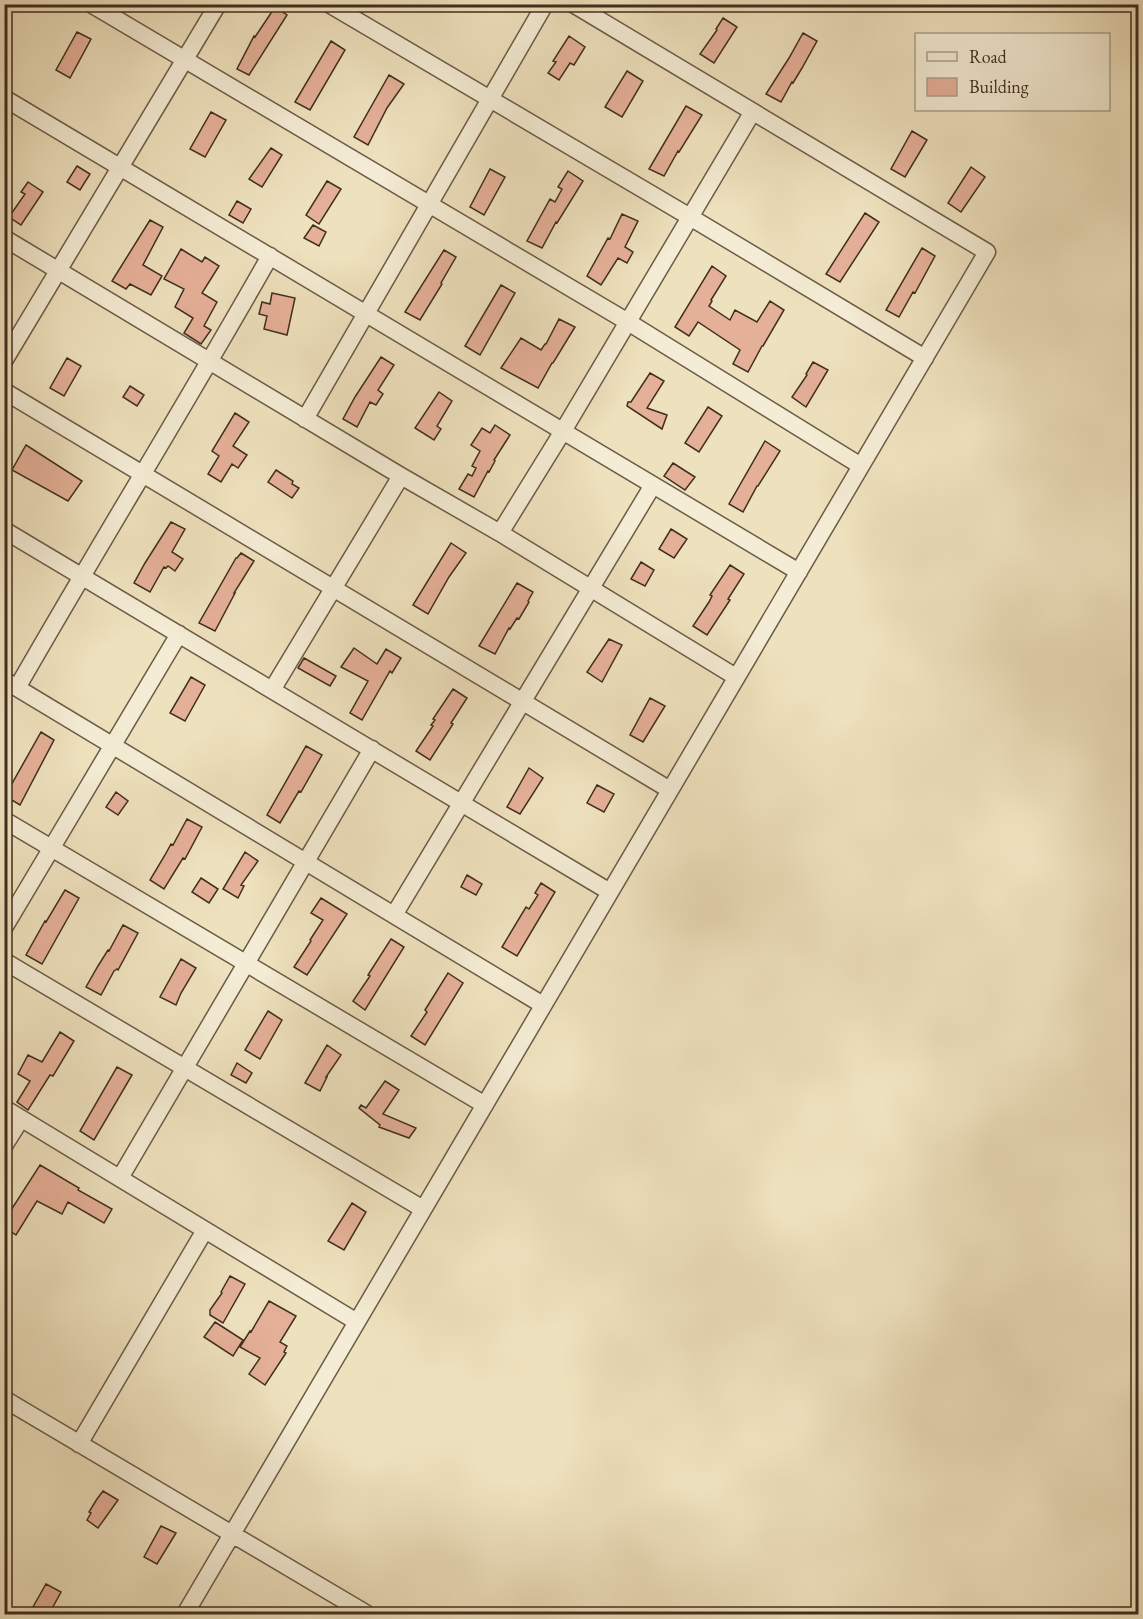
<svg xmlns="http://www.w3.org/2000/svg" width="1143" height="1619" font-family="'EB Garamond',serif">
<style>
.building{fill:#e5b098;stroke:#402e1f;stroke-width:1.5}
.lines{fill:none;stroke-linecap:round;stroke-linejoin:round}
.street-casing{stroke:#6c5b46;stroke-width:19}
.street{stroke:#f4ecd4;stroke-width:16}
</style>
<rect width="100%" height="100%" fill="#eee1bd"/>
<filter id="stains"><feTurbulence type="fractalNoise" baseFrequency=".00333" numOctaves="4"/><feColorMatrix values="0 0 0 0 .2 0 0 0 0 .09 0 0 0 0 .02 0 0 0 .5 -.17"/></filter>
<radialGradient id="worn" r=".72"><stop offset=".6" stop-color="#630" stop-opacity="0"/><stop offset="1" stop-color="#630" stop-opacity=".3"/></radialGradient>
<path class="building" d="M275 7 287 15 249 75 237 69 254 36 255 37Z
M723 18 737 27 714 63 700 54 717 30 716 29Z
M77 32 91 39 70 78 56 70Z
M803 33 817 41 802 68 793 83 792 82 781 102 766 94 789 58Z
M569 36 585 47 574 65 570 63 559 80 548 73 556 62 553 61Z
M331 41 345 50 310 110 295 102Z
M627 71 643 81 622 117 605 107Z
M389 75 404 84 387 108 368 145 354 137Z
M686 106 702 115 679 152 678 151 664 176 649 169Z
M211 112 226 120 205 157 190 149Z
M912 131 927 140 905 177 891 169Z
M271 148 282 155 262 187 249 179Z
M77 166 90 174 80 190 67 182Z
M971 167 985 177 961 212 948 203Z
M490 169 505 177 484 215 470 207Z
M568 171 583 181 557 223 556 222 542 248 527 241 550 199 555 202 562 189 558 187Z
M327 181 341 189 319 224 306 215Z
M28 182 43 192 21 225 9 217 25 194 21 192Z
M237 201 251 209 243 223 229 215Z
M865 213 879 222 840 282 826 274Z
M622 214 638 221 625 247 633 252 627 263 618 258 601 285 587 276 608 238 610 239Z
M150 220 163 227 143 265 162 276 151 295 130 284 126 289 112 281Z
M313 225 326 232 319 246 304 238Z
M922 248 935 256 915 293 913 292 899 317 886 310Z
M181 249 202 262 205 257 219 266 202 293 217 302 204 326 211 330 201 344 184 333 193 318 175 307 184 289 164 279Z
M444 250 456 257 441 283 442 284 420 320 405 312Z
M712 266 726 276 711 300 712 301 709 306 730 320 735 310 757 322 770 301 784 310 763 346H762L748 372 733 364 740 350 698 322 689 336 675 327Z
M501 285 515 293 480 355 465 346Z
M272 293 295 298 287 335 264 329 267 316 259 314 262 302 270 304Z
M559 319 575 327 553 363H552L538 388 501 368 521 338 541 350 545 344H546Z
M381 357 394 365 378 390 383 394 376 405 370 402 357 427 343 419 355 397Z
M67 358 81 366 64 396 50 388Z
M813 362 828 370 806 407 792 397 807 375 806 374Z
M650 373 664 381 647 408 667 415 662 429 627 406 628 402H631Z
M130 386 144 395 137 406 123 397Z
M439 392 452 401 437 426 441 429 434 440 415 428Z
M708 407 722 416 699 452 685 443Z
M235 413 249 422 233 446 247 455 238 468 232 464 221 482 208 474 219 456 212 451Z
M495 425 510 435 494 460 495 461 489 472 488 471 474 497 459 489 468 474 472 476 476 468 472 466 480 451 471 445 482 428 490 433Z
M765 441 780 451 758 486H757L743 512 729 504Z
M26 445 82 481 68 501 12 470Z
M673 463 695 477 685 490 664 476Z
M276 470 293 481 292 484 299 488 292 498 268 482Z
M171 522 185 529 172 552 183 559 175 571 168 566 166 568 164 567 150 592 134 583 145 563Z
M671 529 687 539 674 558 659 549Z
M451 543 466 553 449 577 428 614 413 605Z
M241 553 254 561 234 593H235L215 631 199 623 236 558H237Z
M641 562 654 570 645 586 631 579Z
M730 565 744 574 728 599 730 600 707 635 693 626 709 602 712 596 710 595Z
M517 583 533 592 528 601 529 602 519 619 517 618 510 629 509 628 495 654 479 646Z
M609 639 622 645 602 682 587 672Z
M354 648 377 664 386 649 401 658 392 673 390 671 362 720 350 713 368 681 341 667Z
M304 658 336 676 330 686 298 668Z
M191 677 205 685 185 721 170 713Z
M453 689 467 698 451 723 453 724 430 760 416 751 433 726 431 725 435 720 433 719Z
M650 698 665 706 643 742 630 735Z
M41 732 54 740 20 805 5 796Z
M306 746 322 755 301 792 299 791 280 823 267 815Z
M529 768 543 778 520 814 507 807Z
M597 785 614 794 604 812 587 803Z
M116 792 128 801 118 815 106 807Z
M187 819 202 827 185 859 183 858 164 889 150 880 165 855 171 844 173 845Z
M245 852 258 861 241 885 244 886 238 898 223 889Z
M467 875 482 884 476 895 461 887Z
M201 878 218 889 209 903 192 892Z
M541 883 555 892 517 956 502 947 526 907 529 909 538 895 535 893Z
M65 890 79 898 42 964 26 955 45 921 46 922Z
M321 898 347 914 307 975 294 967 311 941 310 940 323 920 311 913Z
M123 925 138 933 118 970 117 969 114 971 101 995 86 987 98 966 108 950 109 951Z
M391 939 404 947 365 1010 353 1001 370 976 368 975Z
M181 959 196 968 181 993 176 1005 160 997Z
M448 973 463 983 425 1045 411 1036 427 1012 425 1010Z
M268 1011 282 1020 260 1059 245 1050Z
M60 1032 74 1041 53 1076 50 1075 28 1110 17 1102 30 1081 18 1074 28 1055 42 1062Z
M327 1045 341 1055 326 1077H327L320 1091 305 1083Z
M237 1063 252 1073 246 1083 231 1075Z
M117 1067 132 1075 94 1140 80 1131Z
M385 1081 399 1090 383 1114 416 1128 409 1138 379 1127 380 1125 359 1108 361 1105 366 1108Z
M40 1165 79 1188 78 1190 112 1209 104 1223 68 1202 62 1214 37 1201 16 1235 4 1227V1221Z
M352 1203 366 1212 344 1250 328 1241Z
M230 1276 245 1284 223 1323 210 1315V1310L222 1293 221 1292Z
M269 1301 296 1316 280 1342 287 1346 284 1352 286 1353 265 1385 249 1374 260 1358 240 1347 250 1331 251 1332Z
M215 1322 243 1340 233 1356 204 1337Z
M103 1491 118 1500 98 1528 87 1520 91 1513 89 1512 97 1499Z
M161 1526 176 1533 157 1564 144 1557Z
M46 1584 61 1592 49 1614H29Z"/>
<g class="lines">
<defs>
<path id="street" d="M91 4 628 322 861 466
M329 4 690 217 925 358
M4 98 799 572
M4 238 401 476 500 533 736 677
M4 361 218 4
M4 391 670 790
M305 419 545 4
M4 530 610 892
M500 533 563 431 752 113
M4 680 543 1005
M17 688C100 543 188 401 270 256
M272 690 401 476
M4 820 485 1105
M394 915 653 485
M4 928 179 634
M4 961 423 1209
M4 1108 357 1322
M4 1146 21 1119
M120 1178 372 749
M4 1399 367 1614
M79 1444 205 1230
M185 1614 987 252 573 4"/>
</defs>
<use href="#street" class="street-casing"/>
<use href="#street" class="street"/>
</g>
<rect width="1143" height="1619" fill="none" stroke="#eee1bd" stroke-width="24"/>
<rect x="6" y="6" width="1131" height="1607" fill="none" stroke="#402e1f" stroke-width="3"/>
<rect x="12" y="12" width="1119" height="1595" fill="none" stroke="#402e1f" stroke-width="1.5"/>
<rect x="915" y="33" width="195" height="78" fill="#f4ecd4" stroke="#aca08c" stroke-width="1.5"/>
<rect x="927" y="52" width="30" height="9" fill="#f4ecd4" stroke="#aca08c" stroke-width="1.5"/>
<text x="969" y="63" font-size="18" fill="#402e1f">Road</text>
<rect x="927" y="78" width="30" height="18" fill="#e5b098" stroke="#aca08c" stroke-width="1.5"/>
<text x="969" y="93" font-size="18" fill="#402e1f">Building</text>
<rect width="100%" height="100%" filter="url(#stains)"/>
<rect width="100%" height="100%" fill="url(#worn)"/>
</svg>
